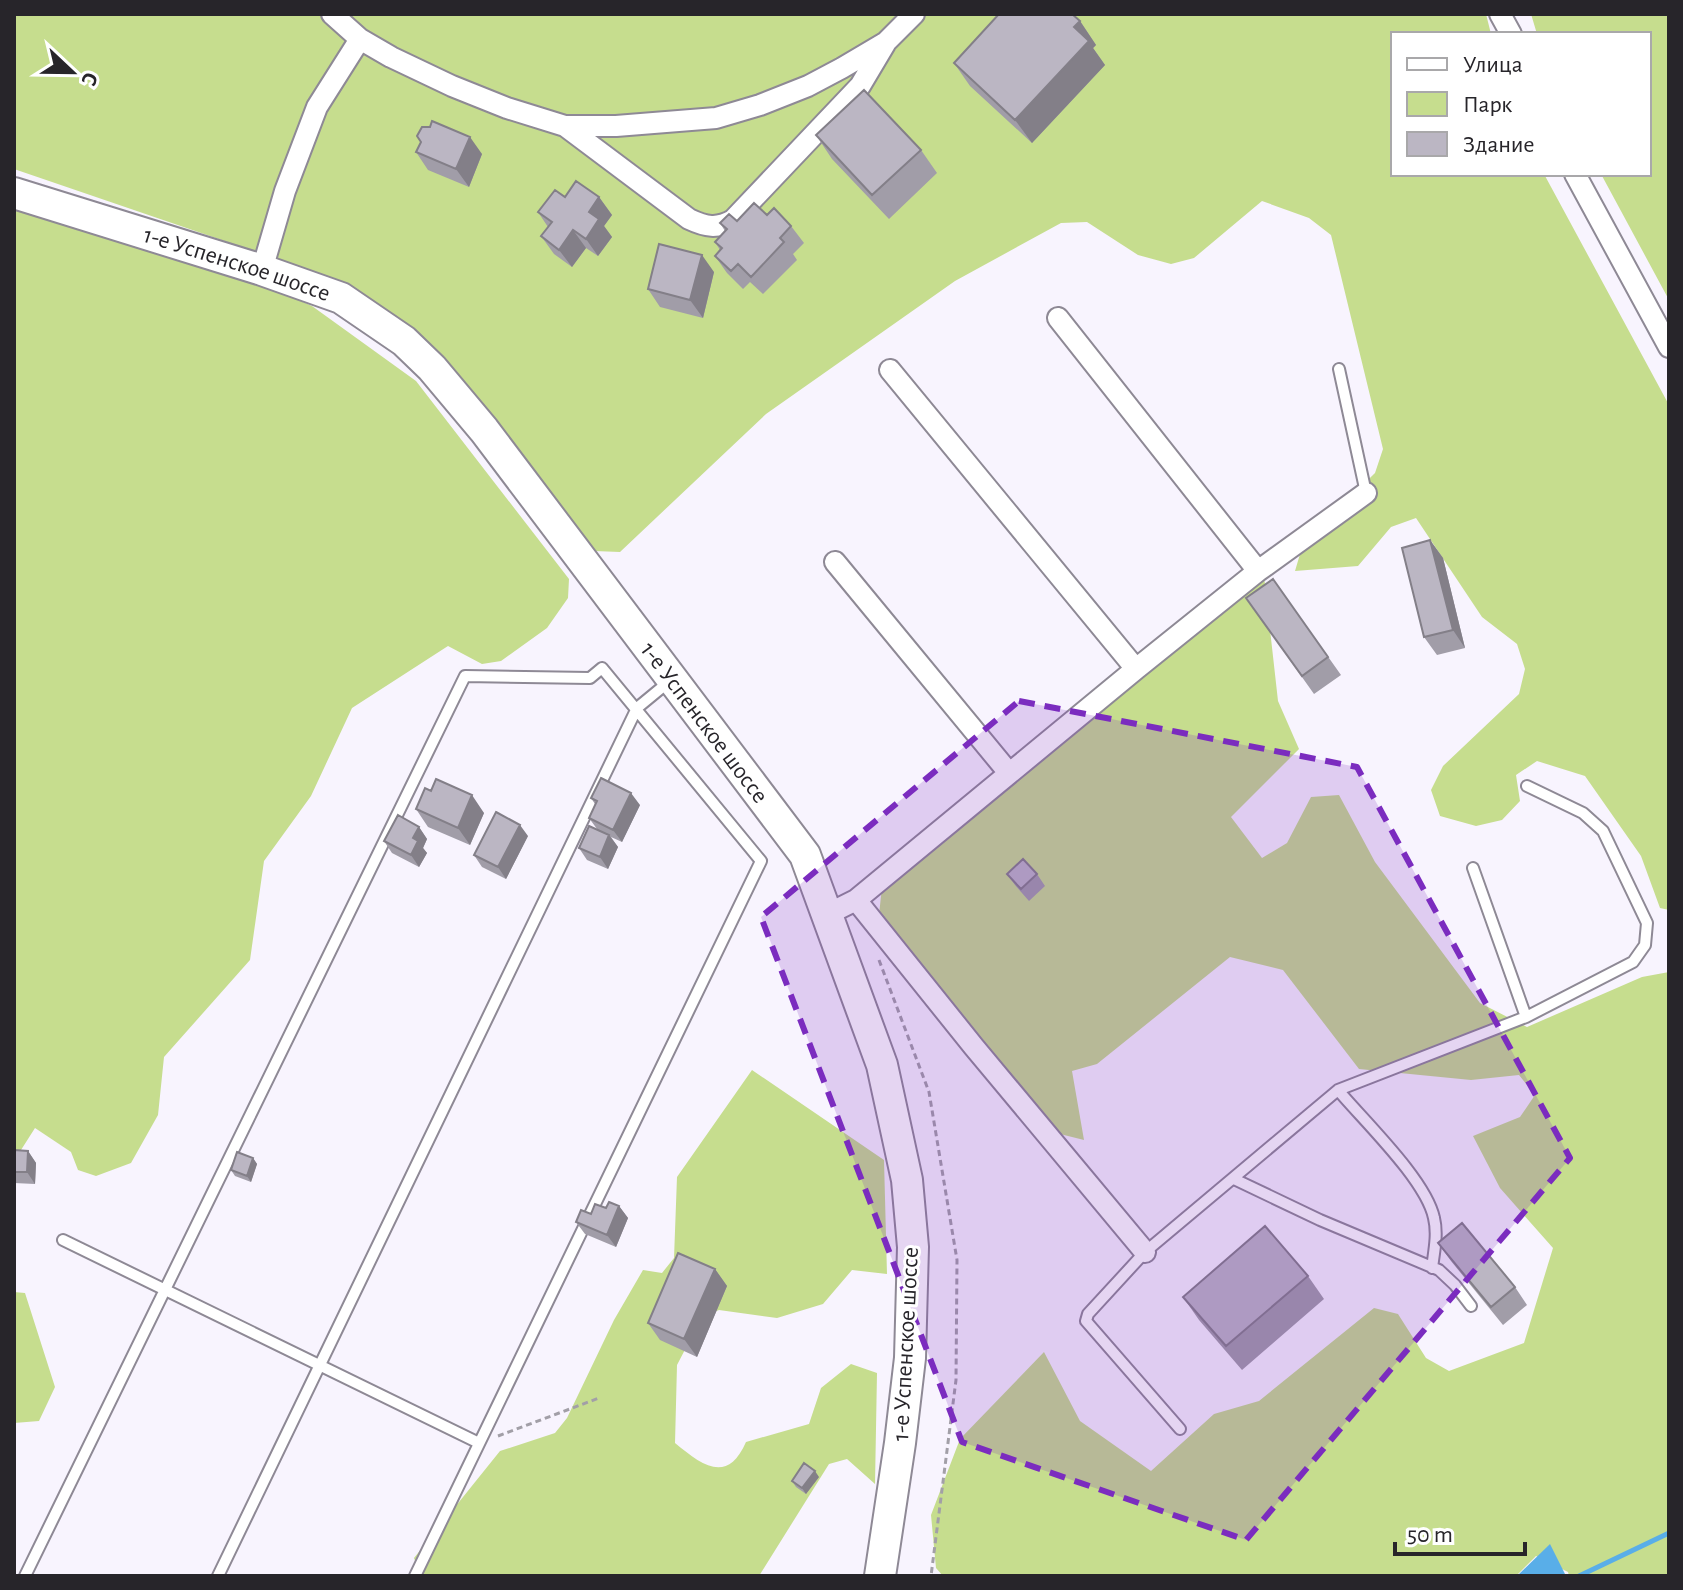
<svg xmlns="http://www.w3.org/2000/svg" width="1683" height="1590" font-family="'Alegreya Sans',sans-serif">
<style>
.green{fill:#c6dd8e}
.water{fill:#59aee8}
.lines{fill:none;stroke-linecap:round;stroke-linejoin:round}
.stream{stroke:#59aee8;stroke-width:5}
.lane-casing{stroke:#8e8995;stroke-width:14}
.street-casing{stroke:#8e8995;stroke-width:24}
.secondary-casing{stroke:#8e8995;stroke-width:34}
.path{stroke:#a29fa7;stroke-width:3;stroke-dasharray:6 4;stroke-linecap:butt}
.lane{stroke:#fff;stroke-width:10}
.street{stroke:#fff;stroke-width:20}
.secondary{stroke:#fff;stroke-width:30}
.wall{fill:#a19da8}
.shaded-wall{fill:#837f88}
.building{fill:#bbb6c3;stroke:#837f88;stroke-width:2}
.marked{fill:#7b2cbf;fill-opacity:0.2;stroke:#7b2cbf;stroke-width:6;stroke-dasharray:16 10;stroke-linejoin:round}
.labels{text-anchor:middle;stroke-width:6;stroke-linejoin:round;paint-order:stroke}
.street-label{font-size:24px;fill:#27252a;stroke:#fff}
</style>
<rect width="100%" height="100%" fill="#f8f4fe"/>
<path class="green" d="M14 14H1486L1491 34H1393V174H1544L1669 405V910L1660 908 1641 856 1585 776 1537 761 1516 775 1520 801 1502 820 1476 826 1440 816 1431 790 1443 766 1519 694 1525 669 1517 644 1482 617 1416 518 1391 527 1358 566 1295 571 1303 544 1375 473 1383 449 1331 235 1309 218 1262 201 1194 258 1171 264 1138 255 1087 222 1061 223 955 281 766 414 620 552 594 551 413 330 344 282 14 169Z
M1531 14H1669V300L1601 174H1649V34H1537Z
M14 207 256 281 312 306 416 381 569 579 568 598 547 628 501 661 482 664 448 646 352 708 311 796 264 861 250 960 164 1057 158 1115 131 1163 96 1176 78 1170 71 1152 35 1128 14 1161Z
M1264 576 1278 701 1299 749 1231 817 1262 858 1287 843 1311 797 1339 795 1375 862 1480 1003 1527 1027 1642 977 1669 972V1576H1569L1568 1572 1536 1556 1516 1576H943L936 1568 931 1515 960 1439 1044 1352 1080 1421 1151 1471 1214 1414 1259 1401 1374 1308 1398 1314 1426 1358 1449 1371 1524 1343 1553 1248 1500 1188 1473 1136 1520 1117 1535 1095 1519 1075 1471 1080 1359 1069 1283 970 1230 957 1097 1064 1072 1071 1084 1140 1056 1133 878 924 882 887Z
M752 1070 884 1160 887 1274 852 1270 823 1304 777 1318 719 1310 702 1317 677 1365 675 1443C702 1465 727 1485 746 1442L809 1424 821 1388 851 1364 877 1373 875 1484 847 1459 829 1464 759 1576H421L414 1558 500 1451 555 1433 567 1418 614 1320 643 1270 662 1273 674 1258 677 1177Z
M14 1292 25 1293 55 1387 39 1421 14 1423Z"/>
<path class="water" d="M1550 1544 1566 1576H1517Z"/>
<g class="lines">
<path class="stream" d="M1579 1576 1669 1533"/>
<defs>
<path id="lane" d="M1339 369 1366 493
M1473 868 1526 1017
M1338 1090C1364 1121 1426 1180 1434 1218 1438 1234 1434 1252 1432 1268
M1234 1179 1320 1220 1439 1270 1455 1285 1471 1306
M63 1240 479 1443
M1180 1429 1086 1321 1088 1314 1145 1252 1338 1090 1526 1017 1633 962 1645 945 1647 923 1603 831 1583 813 1527 786
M25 1576 465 676 590 678 602 668 761 861 415 1576
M218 1576 637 708 671 680"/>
<path id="street" d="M332 14 360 39 391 57 452 86 507 108 565 126H616L716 118 760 105 808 86 842 68 886 42 914 14
M1500 14 1511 34
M565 126 689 219C706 227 717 229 733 220L860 86 885 44
M1575 174 1669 347
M262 270 285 191 317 107 360 39
M1058 318 1258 571
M890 370 1136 669
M835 562 1009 773
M856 900 1136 669 1258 571 1366 493
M828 914 856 900 974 1047 1145 1252"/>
<g id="secondary">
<path id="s1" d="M14 193 262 270 341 298 404 341 432 368 484 430 805 855 882 1065 907 1180 913 1247 910 1358 900 1443 880 1576"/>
</g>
</defs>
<use href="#lane" class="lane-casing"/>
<use href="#street" class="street-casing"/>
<use href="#secondary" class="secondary-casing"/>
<path class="path" d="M879 960 929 1092 957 1260 956 1380 931 1576
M498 1436 599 1398"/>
<use href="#lane" class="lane"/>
<use href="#street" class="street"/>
<use href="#secondary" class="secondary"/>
</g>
<path class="wall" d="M1080 21 1096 45 1093 48 1105 65 1032 143 970 86 954 63Z
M430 127 482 154 469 187 428 170 416 152Z
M816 135 921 150 937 173 889 219 832 159Z
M565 197H599L612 215 604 226 612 237 598 256 586 248 572 267 554 254 541 236 548 227 538 212Z
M767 215 791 226 804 243 793 254 797 260 763 294 750 282 743 289 727 273 715 256 720 250 715 242 725 231 720 223Z
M714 272 703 318 660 307 648 289Z
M1430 540 1443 558 1465 648 1437 655 1424 637Z
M1273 579 1341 675 1314 694 1246 598Z
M431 791 484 813 470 845 428 827 416 809Z
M591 798 640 805 622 842 611 837 618 847 608 869 587 860 579 848 597 829 589 818 595 804Z
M419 827 427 839 423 848 427 853 419 867 392 853 384 841Z
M528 836 506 879 482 867 474 855Z
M1007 874H1037L1045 886 1029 901 1015 885Z
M14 1150 28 1151 36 1163 35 1184 14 1183Z
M253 1158 257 1164 251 1182 235 1176 231 1170Z
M619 1206 628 1218 616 1247 585 1234 576 1222 606 1208Z
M1438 1243 1515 1287 1527 1305 1503 1325 1451 1261Z
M715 1269 727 1286 697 1357 660 1340 648 1323Z
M1308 1276 1324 1299 1242 1370 1199 1320 1183 1297Z
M819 1477 806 1494 796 1487 792 1481Z"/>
<path class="shaded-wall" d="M1080 21 1096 45 1093 48 1105 65 1032 143 1015 120 1074 27Z
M470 137 482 154 469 187 456 169Z
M599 197 612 215 604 226 612 237 598 256 586 239 589 212Z
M573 230 586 248 572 267 559 250Z
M702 255 714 272 703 318 690 300Z
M1430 540 1443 558 1465 648 1453 630Z
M631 793 640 805 622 842 613 830Z
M472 795 484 813 470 845 458 828Z
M520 825 528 836 506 879 498 867Z
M419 827 427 839 423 848 427 853 419 867 411 855 413 838Z
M609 835 618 847 608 869 600 857Z
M28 1151 36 1163 35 1184 27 1172Z
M253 1158 257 1164 251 1182 247 1176Z
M619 1206 628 1218 616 1247 607 1235Z
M715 1269 727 1286 697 1357 684 1339Z
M815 1471 819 1477 806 1494 802 1488Z"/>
<path class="building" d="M999 14H1072L1080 21 1074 27 1089 41 1015 120 954 63Z
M864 90 921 150 872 195 816 135Z
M432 121 470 137 456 169 416 152 421 142 417 136 422 127H430Z
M576 181 599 197 589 212 599 219 586 239 573 230 559 250 541 236 552 222 538 212 555 190 565 197Z
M754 203 767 215 774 208 791 226 780 238 784 242 751 277 738 264 731 271 715 256 722 248 715 242 727 229 720 223 729 214 737 221Z
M659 244 702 255 690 300 648 289Z
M1430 540 1453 630 1424 637 1402 548Z
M1273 579 1328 657 1302 676 1246 598Z
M601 778 631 793 613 830 589 818 597 801 591 798Z
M436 779 472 795 458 828 416 809 425 788 431 791Z
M496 812 520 825 498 867 474 855Z
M398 815 419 827 413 838 418 841 411 855 384 841Z
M589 826 609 835 600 857 579 848Z
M1023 859 1037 874 1021 889 1007 874Z
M14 1150 28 1151 27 1172H14Z
M237 1152 253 1158 247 1176 231 1170Z
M609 1202 619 1206 607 1235 576 1222 581 1210 591 1214 595 1204 606 1208Z
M1462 1223 1515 1287 1491 1307 1438 1243Z
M1265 1226 1308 1276 1226 1346 1183 1297Z
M678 1253 715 1269 684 1339 648 1323Z
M804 1463 815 1471 802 1488 792 1481Z"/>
<path class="marked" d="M1019 701 1357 767 1570 1158 1246 1540 962 1442 761 917Z"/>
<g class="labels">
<g class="street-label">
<text dy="8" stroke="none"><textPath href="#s1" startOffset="234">1-е Успенское шоссе</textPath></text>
<text dy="8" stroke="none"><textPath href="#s1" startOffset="906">1-е Успенское шоссе</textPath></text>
<text transform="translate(905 1344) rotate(-87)" y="8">1-е Успенское шоссе</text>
</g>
</g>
<rect width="1683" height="1590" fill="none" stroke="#27252a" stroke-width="32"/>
<rect x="1391" y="32" width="260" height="144" fill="#ffffff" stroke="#a9a8aa" stroke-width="2"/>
<rect x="1407" y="58" width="40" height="12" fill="#ffffff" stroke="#a9a8aa" stroke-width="2"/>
<text x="1463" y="72" font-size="24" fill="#27252a">Улица</text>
<rect x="1407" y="92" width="40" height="24" fill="#c6dd8e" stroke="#a9a8aa" stroke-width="2"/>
<text x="1463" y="112" font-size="24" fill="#27252a">Парк</text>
<rect x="1407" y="132" width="40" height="24" fill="#bbb6c3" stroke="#a9a8aa" stroke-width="2"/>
<text x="1463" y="152" font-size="24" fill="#27252a">Здание</text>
<g transform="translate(72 72) rotate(112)" stroke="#ffffff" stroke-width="6" paint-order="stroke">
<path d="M0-6L14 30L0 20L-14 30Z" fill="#27252a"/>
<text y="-12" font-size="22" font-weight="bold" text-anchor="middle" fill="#27252a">С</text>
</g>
<path d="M1395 1542v12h130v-12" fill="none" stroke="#27252a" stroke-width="4"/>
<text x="1407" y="1542" font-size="24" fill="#27252a" stroke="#ffffff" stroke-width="6" paint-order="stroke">50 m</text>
</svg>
